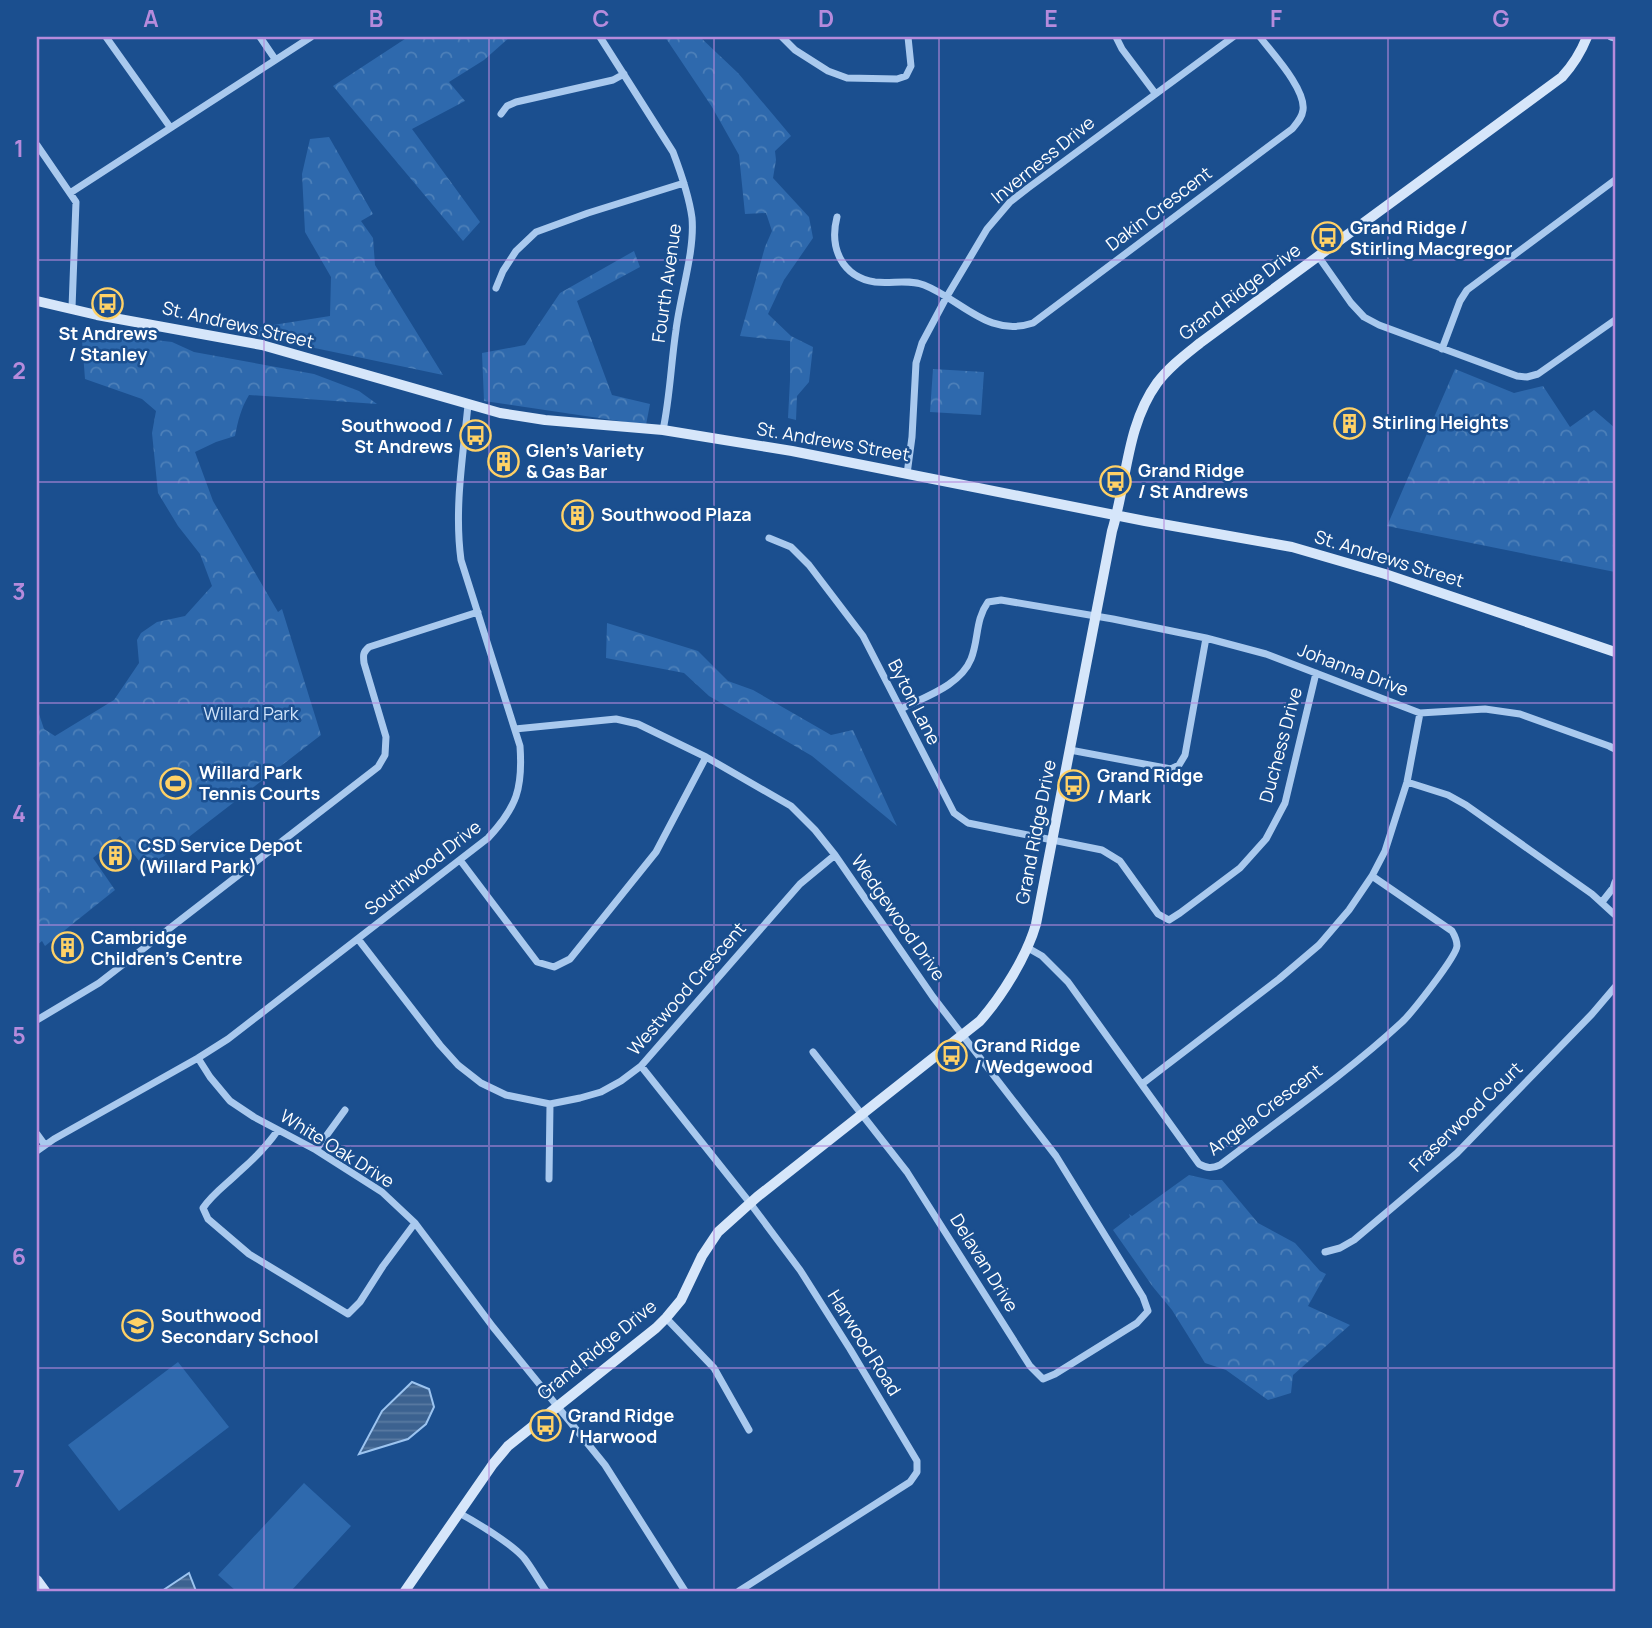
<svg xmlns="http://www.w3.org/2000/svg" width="1652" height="1628" font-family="Manrope,sans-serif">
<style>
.grass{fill:#2e69ad}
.forest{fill:url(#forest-crowns)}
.water{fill:url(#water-rules);stroke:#9cc4f0;stroke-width:2}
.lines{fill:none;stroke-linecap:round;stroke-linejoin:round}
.street{stroke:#a9c9ee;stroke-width:7}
.secondary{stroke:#d6e6fa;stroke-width:10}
.grid{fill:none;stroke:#b68bdc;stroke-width:2;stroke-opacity:0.55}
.labels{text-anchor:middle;stroke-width:5;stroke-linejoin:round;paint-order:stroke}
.street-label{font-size:18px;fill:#fff;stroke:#1b4f8f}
.poi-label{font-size:18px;font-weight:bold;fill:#fff;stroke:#1b4f8f;text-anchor:start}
.park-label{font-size:18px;fill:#cfe3fa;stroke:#1b4f8f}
.neatline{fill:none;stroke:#b68bdc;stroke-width:2.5}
.grid-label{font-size:23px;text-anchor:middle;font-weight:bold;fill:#b68bdc}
</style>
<defs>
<pattern id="forest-crowns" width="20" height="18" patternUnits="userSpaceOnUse" patternTransform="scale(1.75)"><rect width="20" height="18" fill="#2e69ad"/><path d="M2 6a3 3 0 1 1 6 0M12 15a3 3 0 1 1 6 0" fill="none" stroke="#4d80b9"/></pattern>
<pattern id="water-rules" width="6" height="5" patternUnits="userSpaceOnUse" patternTransform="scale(1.75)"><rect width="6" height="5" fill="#3c6290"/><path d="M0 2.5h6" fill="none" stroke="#597aa1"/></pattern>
</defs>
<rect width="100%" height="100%" fill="#1b4f8f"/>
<path class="grass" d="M178 1362 229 1427 119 1511 68 1445Z
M304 1483 351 1526 291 1591H236L218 1575Z"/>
<path class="forest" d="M408 37H510L484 60 449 82 465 101 412 129 480 222 463 241 333 86Z
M665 37H700L738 73 791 136 775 151 776 160 773 178 809 217 813 238 784 280 768 314 791 336 813 347 809 382 797 396 796 420 788 418 790 380V341L740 336 765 247 772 231 766 213 745 214 739 155 712 107Z
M329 137 373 214 361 221 373 238 375 265 443 375 234 331 330 316 331 277 305 232 302 174 310 139Z
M634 251 640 267 577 301 612 395 650 404 646 425 484 401 482 353 525 345 560 293Z
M113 335 172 342 194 352 314 374 359 391 377 404 249 395C241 408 238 421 235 436L216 442 195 452 213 501 278 612 282 609 321 735 146 870 120 836 93 858 115 890 45 946 42 941 37 945V708L44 729 55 736 114 700 139 663 137 640 141 633 157 622 185 616 212 586 200 554 178 526 158 493 152 433 156 411 142 399 85 379 82 340 87 336Z
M933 369 984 372 981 415 930 412Z
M1455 369 1514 393 1543 386 1570 427 1594 410 1615 428V572L1387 526Z
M607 623 698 651 728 681 753 690 831 735 853 730 897 826 812 756 709 696 684 673 606 658Z
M1189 1175 1211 1180H1222L1258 1223 1295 1243 1320 1271 1326 1274 1308 1306 1350 1325 1293 1375 1291 1393 1268 1400 1226 1370 1205 1363 1172 1310 1153 1287 1113 1230 1130 1217 1129 1214 1132 1216Z"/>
<path class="water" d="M412 1382 429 1389 434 1407 426 1424 408 1439 359 1454 382 1411Z
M189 1573 196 1591H162Z"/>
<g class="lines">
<path class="street" d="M106 37 170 127
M260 37 275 59
M600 37 673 152C681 173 689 195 692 218 695 251 680 296 676 330 671 363 670 397 663 430
M782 37 795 50 828 71 847 78 897 79 906 76 911 66 908 37
M1116 37 1122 49 1155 93
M1611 37 1615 38
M501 114 507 106 516 102 613 80 624 74
M37 145 76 202 72 308
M70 193 311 37
M837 217C829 248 842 277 875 282 892 284 908 279 924 285 962 300 988 338 1033 323L1292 129C1297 123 1302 118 1303 110 1306 89 1272 53 1260 37
M1318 256 1351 303 1364 317 1379 325 1517 376 1527 377 1538 374 1615 320
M496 288 503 271 516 251 536 232 588 213 684 183
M1442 349 1460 301 1467 290 1615 180
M907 474 912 437 916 363 922 343 946 298 987 229 1010 202 1028 188 1233 37
M769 538 791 547 809 565 863 636 954 813 968 823 1102 850 1120 861 1158 914 1169 920 1180 913 1240 868 1266 839 1285 803 1316 673
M901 709C924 697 960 686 971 659 979 639 975 620 988 602L1001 600 1113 619 1206 638 1266 654 1420 713 1485 709 1520 714 1609 746 1615 749
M515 729 616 719 638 724 706 757 791 806 815 830 835 855 933 997 1056 1156 1143 1297 1148 1311 1137 1323 1055 1374 1043 1379 1030 1366 907 1172 813 1052
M1070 750 1171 769 1179 765 1185 755 1206 638
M1407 782 1448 795 1466 805 1592 894 1615 915
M460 860 537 962 554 967 570 959 656 852 706 757
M1602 902 1613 888 1615 882
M358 939 440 1045 458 1065 481 1083 506 1095 550 1104 580 1098 601 1092 621 1081 641 1066 800 884 835 855
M1028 948 1042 956 1068 982 1199 1164C1207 1168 1211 1169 1220 1165 1280 1119 1346 1074 1401 1023 1411 1014 1456 957 1457 946 1457 940 1455 936 1452 931L1372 876
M37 1020 99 983 378 767 385 755 386 737 364 663C363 655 363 652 369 647L478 612
M198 1058 210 1077 230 1101 254 1117 316 1150 382 1192 415 1223 493 1327 605 1465 685 1591
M641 1066 750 1203 800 1270 850 1349 917 1461V1472L910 1482 739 1591
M1142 1084 1279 979 1319 945 1349 910 1372 876 1385 851 1407 782 1420 713
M278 1130C267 1146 254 1159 239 1172 227 1184 213 1193 203 1208L208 1219 249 1254 348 1314 360 1302 383 1266 415 1223
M37 1134 45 1145
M316 1150 345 1110
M37 1151 54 1139 198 1058 228 1039 488 838C517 807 523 788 520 746L461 560C454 509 463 456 468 405
M549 1179 550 1104
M1325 1252 1340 1248 1354 1240 1457 1153 1592 1014 1615 987
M666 1318 714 1368 749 1430
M459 1513C476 1522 512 1544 524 1558 532 1568 538 1580 546 1591"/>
<path class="secondary" d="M37 301 97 315 262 345 500 413 545 420 663 430 792 451 1145 521 1292 547 1385 574 1615 652
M37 1580 45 1591
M405 1591 493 1464 508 1446 656 1328 666 1318 681 1300 702 1256 718 1232 757 1197 980 1021C1002 996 1027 956 1036 924L1112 531C1127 482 1126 426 1157 383 1169 367 1185 355 1200 343L1562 77C1573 65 1581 52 1587 37"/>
</g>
<path class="grid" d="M264 37V1591M489 37V1591M714 37V1591M939 37V1591M1164 37V1591M1388 37V1591M37 260H1615M37 482H1615M37 703H1615M37 925H1615M37 1146H1615M37 1368H1615"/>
<defs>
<symbol id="bus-ring" viewBox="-11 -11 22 22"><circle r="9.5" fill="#1b4f8f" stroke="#ffd166" stroke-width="1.5"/><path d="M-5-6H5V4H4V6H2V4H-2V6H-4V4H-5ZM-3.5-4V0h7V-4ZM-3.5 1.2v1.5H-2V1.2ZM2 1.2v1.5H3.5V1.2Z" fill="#ffd166"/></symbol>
<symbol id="building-ring" viewBox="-11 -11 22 22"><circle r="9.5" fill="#1b4f8f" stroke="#ffd166" stroke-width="1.5"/><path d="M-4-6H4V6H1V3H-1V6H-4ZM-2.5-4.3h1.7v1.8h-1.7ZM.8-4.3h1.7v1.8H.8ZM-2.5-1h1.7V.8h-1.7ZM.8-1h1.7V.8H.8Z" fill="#ffd166"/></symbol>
<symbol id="stadium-ring" viewBox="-11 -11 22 22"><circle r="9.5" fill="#1b4f8f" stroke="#ffd166" stroke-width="1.5"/><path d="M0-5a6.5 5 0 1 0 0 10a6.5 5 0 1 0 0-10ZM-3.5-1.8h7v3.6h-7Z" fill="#ffd166"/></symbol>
<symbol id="school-ring" viewBox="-11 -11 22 22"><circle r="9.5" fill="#1b4f8f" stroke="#ffd166" stroke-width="1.5"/><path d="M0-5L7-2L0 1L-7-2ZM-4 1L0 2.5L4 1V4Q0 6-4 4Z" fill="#ffd166"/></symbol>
</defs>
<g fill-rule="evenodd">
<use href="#bus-ring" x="1310" y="220" width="35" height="35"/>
<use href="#bus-ring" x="90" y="286" width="35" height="35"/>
<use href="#building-ring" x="1332" y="406" width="35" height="35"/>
<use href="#bus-ring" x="458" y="418" width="35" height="35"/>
<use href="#building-ring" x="486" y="444" width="35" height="35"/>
<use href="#bus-ring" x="1098" y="464" width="35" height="35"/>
<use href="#building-ring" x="560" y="498" width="35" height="35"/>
<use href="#stadium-ring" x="158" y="766" width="35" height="35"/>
<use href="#bus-ring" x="1056" y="768" width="35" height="35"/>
<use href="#building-ring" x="98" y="838" width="35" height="35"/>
<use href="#building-ring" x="50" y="930" width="35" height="35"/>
<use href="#bus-ring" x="934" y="1038" width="35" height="35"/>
<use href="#school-ring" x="120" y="1308" width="35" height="35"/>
<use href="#bus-ring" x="528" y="1408" width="35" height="35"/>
</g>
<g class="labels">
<g class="street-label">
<text transform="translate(1043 160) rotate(-39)" y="6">Inverness Drive</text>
<text transform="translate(1159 209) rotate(-37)" y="6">Dakin Crescent</text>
<text transform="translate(667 283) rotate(-82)" y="6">Fourth Avenue</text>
<text transform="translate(1240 292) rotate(-37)" y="6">Grand Ridge Drive</text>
<text transform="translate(238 325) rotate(13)" y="6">St. Andrews Street</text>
<text transform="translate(833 442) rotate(10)" y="6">St. Andrews Street</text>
<text transform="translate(1389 559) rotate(17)" y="6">St. Andrews Street</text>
<text transform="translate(1353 670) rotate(21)" y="6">Johanna Drive</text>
<text transform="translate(914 702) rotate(63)" y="6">Byton Lane</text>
<text transform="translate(1281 745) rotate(-75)" y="6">Duchess Drive</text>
<text transform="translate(1036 832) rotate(-79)" y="6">Grand Ridge Drive</text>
<text transform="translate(423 868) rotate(-38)" y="6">Southwood Drive</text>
<text transform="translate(898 918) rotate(55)" y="6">Wedgewood Drive</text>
<text transform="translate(687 989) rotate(-49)" y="6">Westwood Crescent</text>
<text transform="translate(1265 1110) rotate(-37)" y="6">Angela Crescent</text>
<text transform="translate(1466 1117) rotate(-44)" y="6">Fraserwood Court</text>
<text transform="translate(337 1149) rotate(32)" y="6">White Oak Drive</text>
<text transform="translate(984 1263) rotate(58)" y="6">Delavan Drive</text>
<text transform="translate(864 1343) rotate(58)" y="6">Harwood Road</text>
<text transform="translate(597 1350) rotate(-39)" y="6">Grand Ridge Drive</text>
</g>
<g class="poi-label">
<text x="1350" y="234">Grand Ridge /<tspan x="1350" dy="21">Stirling Macgregor</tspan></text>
<text x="108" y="340" text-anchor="middle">St Andrews<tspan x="108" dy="21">/ Stanley</tspan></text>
<text x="1372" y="429">Stirling Heights</text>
<text x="453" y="432" text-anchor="end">Southwood /<tspan x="453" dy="21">St Andrews</tspan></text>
<text x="526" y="457">Glen's Variety<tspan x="526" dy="21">&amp; Gas Bar</tspan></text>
<text x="1138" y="477">Grand Ridge<tspan x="1138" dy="21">/ St Andrews</tspan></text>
<text x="601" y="521">Southwood Plaza</text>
<text x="199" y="779">Willard Park<tspan x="199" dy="21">Tennis Courts</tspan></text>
<text x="1097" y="782">Grand Ridge<tspan x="1097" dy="21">/ Mark</tspan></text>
<text x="138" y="852">CSD Service Depot<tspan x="138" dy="21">(Willard Park)</tspan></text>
<text x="91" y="944">Cambridge<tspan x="91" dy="21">Children's Centre</tspan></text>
<text x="974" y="1052">Grand Ridge<tspan x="974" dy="21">/ Wedgewood</tspan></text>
<text x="161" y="1322">Southwood<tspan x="161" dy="21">Secondary School</tspan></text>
<text x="568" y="1422">Grand Ridge<tspan x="568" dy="21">/ Harwood</tspan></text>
</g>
<g class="park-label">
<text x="251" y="720">Willard Park</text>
</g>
</g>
<rect width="1652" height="1628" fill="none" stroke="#1b4f8f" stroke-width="77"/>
<rect x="38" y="38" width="1576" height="1552" class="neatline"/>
<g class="grid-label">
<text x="151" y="27">A</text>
<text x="376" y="27">B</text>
<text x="601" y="27">C</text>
<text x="826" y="27">D</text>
<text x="1051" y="27">E</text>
<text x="1276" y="27">F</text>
<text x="1501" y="27">G</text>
<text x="19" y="157">1</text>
<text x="19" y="379">2</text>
<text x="19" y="600">3</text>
<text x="19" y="822">4</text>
<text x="19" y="1044">5</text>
<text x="19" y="1265">6</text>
<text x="19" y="1487">7</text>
</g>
</svg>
